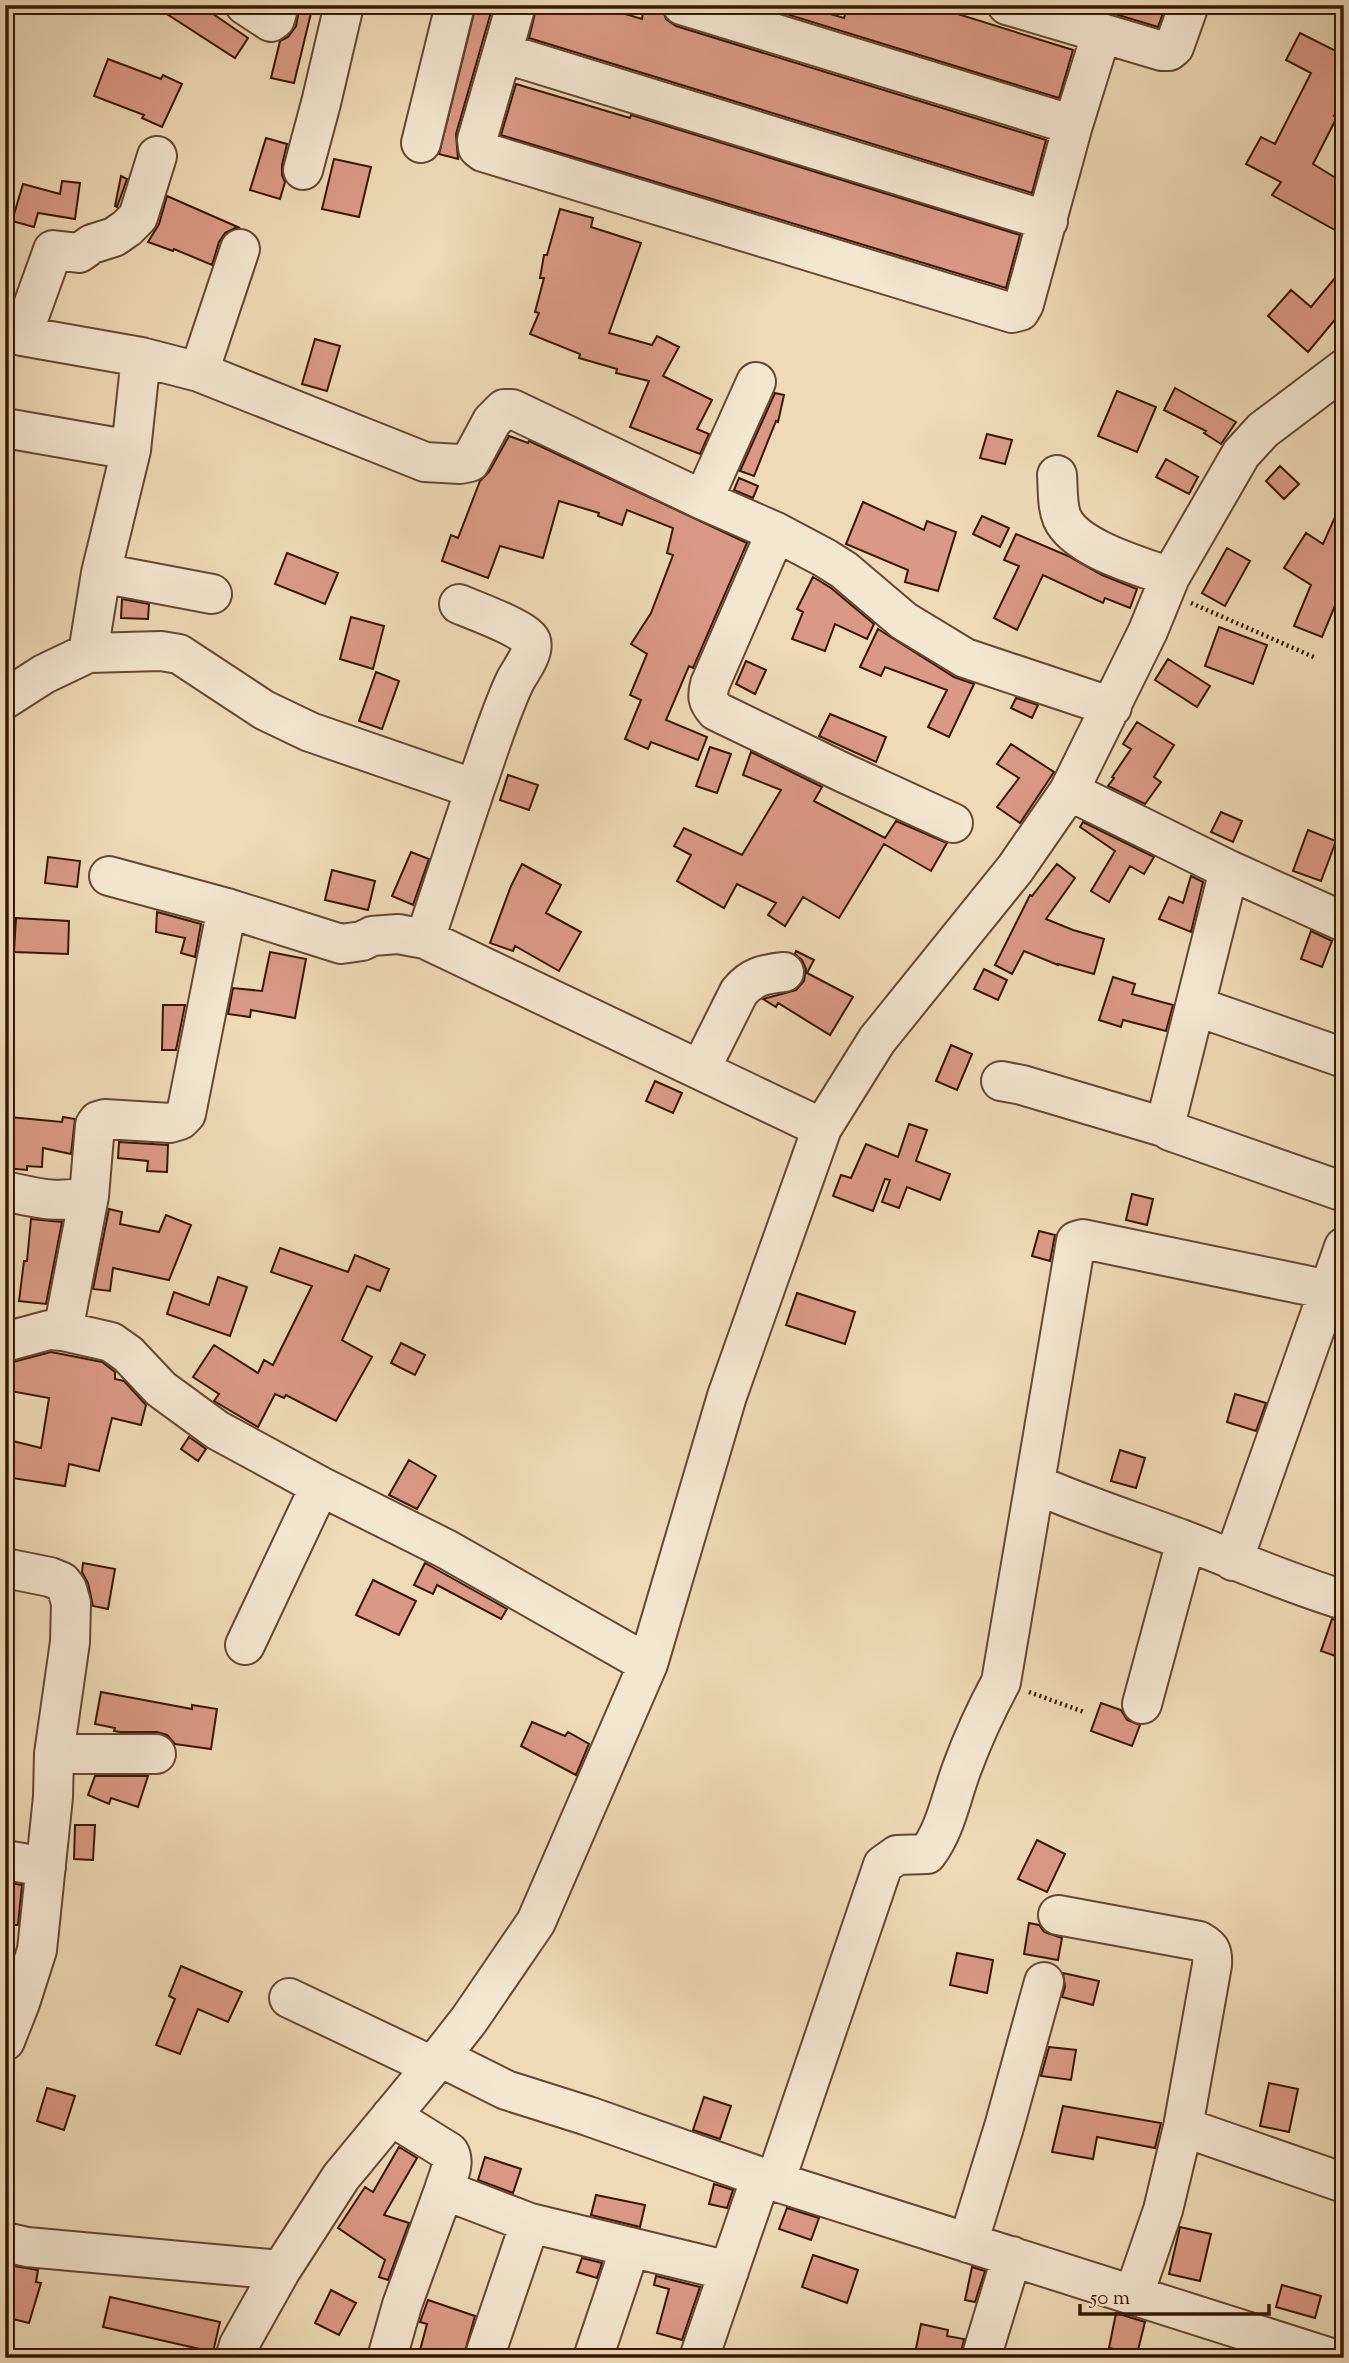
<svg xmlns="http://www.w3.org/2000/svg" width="1349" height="2363" font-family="'Sorts Mill Goudy',serif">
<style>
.building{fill:#da9986;stroke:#391706;stroke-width:2}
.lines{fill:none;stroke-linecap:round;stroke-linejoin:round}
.minor-casing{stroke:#664832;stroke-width:42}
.path{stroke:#391706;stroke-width:4.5;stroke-dasharray:2 3.5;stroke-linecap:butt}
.minor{stroke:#f4e7d0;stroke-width:38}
</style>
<rect width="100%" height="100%" fill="#eedab7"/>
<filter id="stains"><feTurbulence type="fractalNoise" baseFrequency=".00286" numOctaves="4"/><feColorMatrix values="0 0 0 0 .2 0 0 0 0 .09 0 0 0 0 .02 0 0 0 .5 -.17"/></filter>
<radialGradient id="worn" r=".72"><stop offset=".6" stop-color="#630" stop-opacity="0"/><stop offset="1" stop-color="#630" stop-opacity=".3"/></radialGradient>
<path class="building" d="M153 5H200L248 38 235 58Z
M300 5H313L294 83 271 78 280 41 288 37 296 26Z
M476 5H493L456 134 458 159 439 154Z
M537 5H595L642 19 644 5H661L666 19 676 26 1046 140 1032 193 529 38Z
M757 5H800L844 18 848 5H929L1073 50 1059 98Z
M1085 5H1140L1163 13 1158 27Z
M1300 33 1344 55V98L1334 116 1337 117 1313 164 1344 183V235L1272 195 1281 182 1246 164 1261 137 1275 144 1311 73 1286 60Z
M108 59 161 79 163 75 182 84 162 127 142 118 144 115 94 96Z
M516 84 630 118 631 115 1020 235 1006 288 501 135Z
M266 138 287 144 282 165V175L285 182 280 199 250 190Z
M334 159 371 167 359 217 322 209Z
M121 176 127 179 117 207 115 206Z
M62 181 80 183 75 219 38 213 34 227 12 221 23 184 60 194Z
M167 196 240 228H235L225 233 219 242 212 265 174 249 173 251 148 242 159 224Z
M560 209 593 218 591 227 641 243 609 333 652 345 657 336 679 347 663 376 712 400 697 429 709 434 700 454 630 427 649 381 616 373 617 369 579 358 580 354 530 334 539 313 535 312 544 278H540L544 255H547Z
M1344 267V309L1308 352 1268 316 1291 290 1311 307Z
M315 339 340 346 327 391 302 384Z
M1175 388 1236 422 1221 444 1204 433 1206 431 1164 410Z
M1117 391 1156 407 1137 452 1098 436Z
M775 393 784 395 778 422 776 421 754 476 740 471Z
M987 434 1012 440 1005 464 980 458Z
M509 436 528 443 529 441 747 543 693 668 689 666 666 720 707 737 698 760 651 742 648 749 625 739 641 700 630 695 647 654 631 644 651 613 673 555 667 553 673 528 627 510 622 525 598 516 599 513 559 501 543 558 500 546 488 578 442 561 451 535 458 538 480 481 489 472Z
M1166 459 1198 477 1189 494 1156 477Z
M1280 466 1299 484 1284 499 1266 481Z
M739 478 758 486 753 498 734 490Z
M1344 497V584L1322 637 1294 626 1311 585 1284 568 1306 533 1323 544Z
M863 502 924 530 927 521 956 532 938 591 905 582 908 570 846 544Z
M982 516 1009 528 1000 547 973 534Z
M1016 534 1068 556 1102 575 1137 589 1130 608 1105 598 1103 603 1043 575 1017 630 994 618 1019 566 1004 560Z
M1227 548 1250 561 1225 606 1202 593Z
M287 553 338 573 325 604 275 584Z
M813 577 831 588 874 624 867 639 835 624 825 651 792 639 803 612 797 609Z
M122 599 149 604 148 619 121 618Z
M351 617 384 626 373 669 340 659Z
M1219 627 1267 645 1253 684 1205 666Z
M878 629 954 677 974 684 949 737 928 727 947 690 885 667 881 676 860 667Z
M1168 659 1210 686 1197 707 1155 680Z
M746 661 766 670 755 694 736 684Z
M376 672 399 681 382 729 359 721Z
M1016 698 1038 705 1032 718 1011 708Z
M830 714 886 737 876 762 819 736Z
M1137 722 1174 745 1154 777 1161 782 1145 804 1108 786 1114 778 1112 777 1131 749 1123 744Z
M1011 744 1054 772 1020 823 997 807 1019 778 997 764Z
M710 747 731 754 717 793 696 786Z
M751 752 822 787 814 801 885 838 896 821 947 843 931 871 884 844 839 918 803 897 785 926 768 915 776 903 737 884 724 908 677 881 691 855 674 846 684 828 742 855 781 790 743 775Z
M508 775 538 785 529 810 500 800Z
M1221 812 1242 821 1233 842 1211 832Z
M1083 822 1154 857 1144 874 1130 866 1109 902 1091 891 1115 851 1080 827Z
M1308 830 1336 841 1321 881 1293 871Z
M411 852 429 859 413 905 392 896Z
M48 857 80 861 77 887 45 883Z
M522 864 561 885 546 913 581 932 559 971 515 946 513 951 490 943 511 886Z
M1057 864 1075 878 1046 919 1073 930 1104 939 1094 974 1058 964V965L1024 951 1012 974 995 965 1030 895 1032 896Z
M332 870 375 881 368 910 325 900Z
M1191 876 1203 882 1191 932 1159 919 1169 897 1183 903Z
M157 912 201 924 195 957 181 953 185 938 156 932Z
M16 918 69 921 68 954 14 952Z
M1311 931 1332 941 1322 967 1301 959Z
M796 951 814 960 807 973 853 997 830 1035 778 1003 776 1007 763 999 796 990 804 981 806 969 802 960 795 954Z
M270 952 306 959 295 1018 251 1010 250 1017 228 1014 233 988 262 991Z
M984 969 1007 980 998 1000 974 989Z
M1113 977 1135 984 1132 994 1173 1005 1166 1031 1123 1020 1121 1027 1099 1020Z
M163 1005H185L176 1050H162Z
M951 1045 972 1054 957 1090 936 1081Z
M655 1081 682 1093 673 1113 646 1101Z
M9 1117 62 1122 63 1117 75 1119 71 1154 43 1148 42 1167 27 1166V1170L5 1168Z
M909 1124 927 1130 916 1161 950 1174 940 1200 907 1187 899 1208 882 1202 890 1180 885 1179 873 1211 833 1196 841 1175 851 1178 866 1144 898 1157Z
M119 1142 168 1145 167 1172 147 1171 148 1161 118 1158Z
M1132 1194 1153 1199 1147 1225 1126 1220Z
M109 1209 122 1212 120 1224 159 1232 166 1215 191 1225 169 1280 113 1268 110 1291 93 1289Z
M31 1219 62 1222 46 1304 19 1301 24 1261H27Z
M1039 1231 1055 1235 1050 1261 1032 1256Z
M280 1248 348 1272 355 1255 389 1269 380 1291 367 1286 342 1340 372 1357 336 1421 286 1395 284 1398 275 1394 258 1427 214 1401 219 1394 193 1377 214 1345 258 1373 264 1360 273 1365 312 1286 271 1272Z
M218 1277 247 1287 230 1336 167 1314 174 1292 209 1305Z
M797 1293 855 1312 845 1344 786 1325Z
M401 1343 425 1355 415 1375 391 1363Z
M51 1352 102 1362 115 1372V1379L124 1381 146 1405 141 1425 112 1418 99 1471 69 1464 65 1486 5 1477V1439L41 1448 49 1398 5 1390 9 1363Z
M1235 1394 1266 1403 1256 1431 1227 1422Z
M189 1437 206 1449 198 1461 181 1449Z
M1120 1450 1145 1458 1136 1488 1111 1481Z
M409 1460 436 1476 417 1509 389 1495Z
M83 1563 115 1569 108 1609 93 1606 88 1583 82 1572Z
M425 1563 507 1609 501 1619 437 1585 433 1594 414 1585Z
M373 1580 416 1601 399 1635 356 1615Z
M1332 1619 1344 1621V1659L1321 1651Z
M101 1692 192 1709V1705L217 1709 211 1749 175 1744 167 1735 157 1732H120L114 1731 115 1728 95 1724Z
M1101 1703 1121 1710 1127 1720 1140 1725 1132 1746 1091 1731Z
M532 1722 565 1736 568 1732 589 1744 576 1775 521 1746Z
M95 1776H148L138 1807 111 1798 109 1804 88 1795Z
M75 1825H95L93 1860 74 1859Z
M1037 1840 1065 1854 1047 1892 1018 1879Z
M5 1882 22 1885 18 1925H5Z
M1029 1923 1039 1925 1044 1932 1062 1938 1058 1960 1024 1954Z
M957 1953 993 1960 987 1993 950 1985Z
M181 1966 242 1992 228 2022 198 2009 180 2054 156 2045 175 1999 169 1996Z
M1063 1973 1099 1981 1093 2005 1062 1997 1065 1987Z
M1049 2047 1076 2050 1071 2080 1041 2076Z
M1269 2083 1298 2089 1289 2132 1260 2126Z
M47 2088 75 2096 64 2130 37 2121Z
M704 2097 731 2106 720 2139 693 2130Z
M1063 2106 1161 2123 1155 2148 1097 2137 1093 2159 1052 2152Z
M399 2147 417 2158 384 2215 409 2223 388 2280 379 2277 385 2260 338 2228 365 2187 373 2192Z
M485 2157 521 2169 513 2193 478 2180Z
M714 2184 733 2190 727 2208 709 2204Z
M596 2195 645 2205 640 2227 591 2215Z
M787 2208 819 2218 811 2240 779 2229Z
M1180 2227 1211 2234 1200 2281 1169 2274Z
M813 2255 858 2270 847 2303 802 2287Z
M582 2258 602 2263 597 2278 577 2272Z
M8 2265 38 2270 36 2282 41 2283 29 2323 5 2317V2298L13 2272 7 2271Z
M972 2267 985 2271 975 2302 965 2300Z
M656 2276 700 2287 682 2340 657 2333 669 2289 654 2285Z
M1282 2285 1321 2296 1315 2318 1276 2307Z
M331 2290 356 2303 339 2335 315 2323Z
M110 2297 220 2322 213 2352 103 2327Z
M428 2300 475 2316 463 2358 444 2352 443 2358 419 2354 427 2324 420 2322Z
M1116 2313 1145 2322 1137 2354 1109 2348Z
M921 2324 948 2330 947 2336 964 2339 960 2358H914Z"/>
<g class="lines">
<defs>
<path id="minor" d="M245 5 271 22 275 19 279 5
M516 5 477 140 478 148 483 152 1012 313 1020 311 1024 304 1073 125 1101 35
M682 5 1073 125
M1007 5 1162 51H1169L1174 47 1189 5
M503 53 1048 221
M421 143 455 5
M303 170 321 103 344 5
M5 328 22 336 141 357 199 372 425 462 460 464 470 462 492 421 504 409H512L703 500 776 532 825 558 844 570 904 621 965 658 1112 707
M22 336 53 250 79 253 92 244 114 237 127 228 138 217 157 156
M199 372 240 249
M5 428 131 450
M1057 475C1058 488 1057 506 1062 518 1076 549 1140 566 1170 577
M703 500 756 382
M776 532 710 684C707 696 707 701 716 711L844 773 953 823
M101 573 212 594
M459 604C473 610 526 629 531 641 535 653 520 671 515 681 499 715 488 753 475 789
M88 653 101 573 131 450 141 357
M5 699 44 674 88 653 161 651 179 654 264 710 310 732 475 789 425 939
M1069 791 1229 870 1344 922
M1229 870 1166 1122 1167 1128 1170 1131 1344 1192
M109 876 227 908 341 944 362 941 372 936 398 934 425 939 822 1128
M1195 1006 1344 1058
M700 1070 739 992C752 976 765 974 784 972
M1001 1081 1022 1085 1167 1128
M5 1191C37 1198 57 1204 89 1196
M63 1331 89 1196 95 1125 98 1121 105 1119 170 1123 180 1120 186 1114 227 908
M5 1342 49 1330 63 1331 111 1342 128 1354 161 1389 217 1430 320 1486 446 1549 648 1664
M1035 1484C1082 1505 1133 1521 1181 1539 1236 1560 1288 1583 1344 1600
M1233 1561 1344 1247
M5 1568 50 1577 62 1582 67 1589 71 1603 70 1642 54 1754 53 1797 37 1950 20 2003 5 2041
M245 1645 320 1486
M1142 1704 1186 1541
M54 1754H156
M5 1860 46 1867
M1058 1915 1199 1941C1211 1948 1213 1951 1212 1965L1183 2127 1163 2210 1134 2294
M289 1998 432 2066
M440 2057 506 2090 588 2116 761 2177 1331 2358
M391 2116 449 2152C456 2163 447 2179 444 2190L530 2223 729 2271
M1183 2127 1344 2183
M775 2182 883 1865 897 1855 927 1854C946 1829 951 1797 962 1768 973 1738 986 1710 1001 1682L1076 1241 1083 1239 1329 1290
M5 2242 27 2247 281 2270
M968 2243 1004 2127 1044 1982
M235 2358 239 2345 281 2270 341 2177 440 2057 469 2020 536 1922 648 1664 727 1396 822 1128 877 1040 1015 869 1069 791 1148 631 1170 577 1241 454 1263 430 1344 369
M387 2358 402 2305 444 2190
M484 2358 530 2223
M593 2358 630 2248
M699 2358 761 2177
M981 2358 1012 2256"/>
</defs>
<use href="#minor" class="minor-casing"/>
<path class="path" d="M1191 603 1316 658
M1029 1692 1084 1712"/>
<use href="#minor" class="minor"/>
</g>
<rect width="1349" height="2363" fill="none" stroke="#eedab7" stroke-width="28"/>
<rect x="7" y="7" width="1335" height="2349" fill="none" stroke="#391706" stroke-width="3.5"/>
<rect x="14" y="14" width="1321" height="2335" fill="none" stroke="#391706" stroke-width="2"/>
<path d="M1080 2304v10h189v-10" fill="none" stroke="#391706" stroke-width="3.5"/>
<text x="1090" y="2304" font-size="21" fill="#391706" stroke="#f4e7d0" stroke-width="5" paint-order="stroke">50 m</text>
<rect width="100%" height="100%" filter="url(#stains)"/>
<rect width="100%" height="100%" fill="url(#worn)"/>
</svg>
